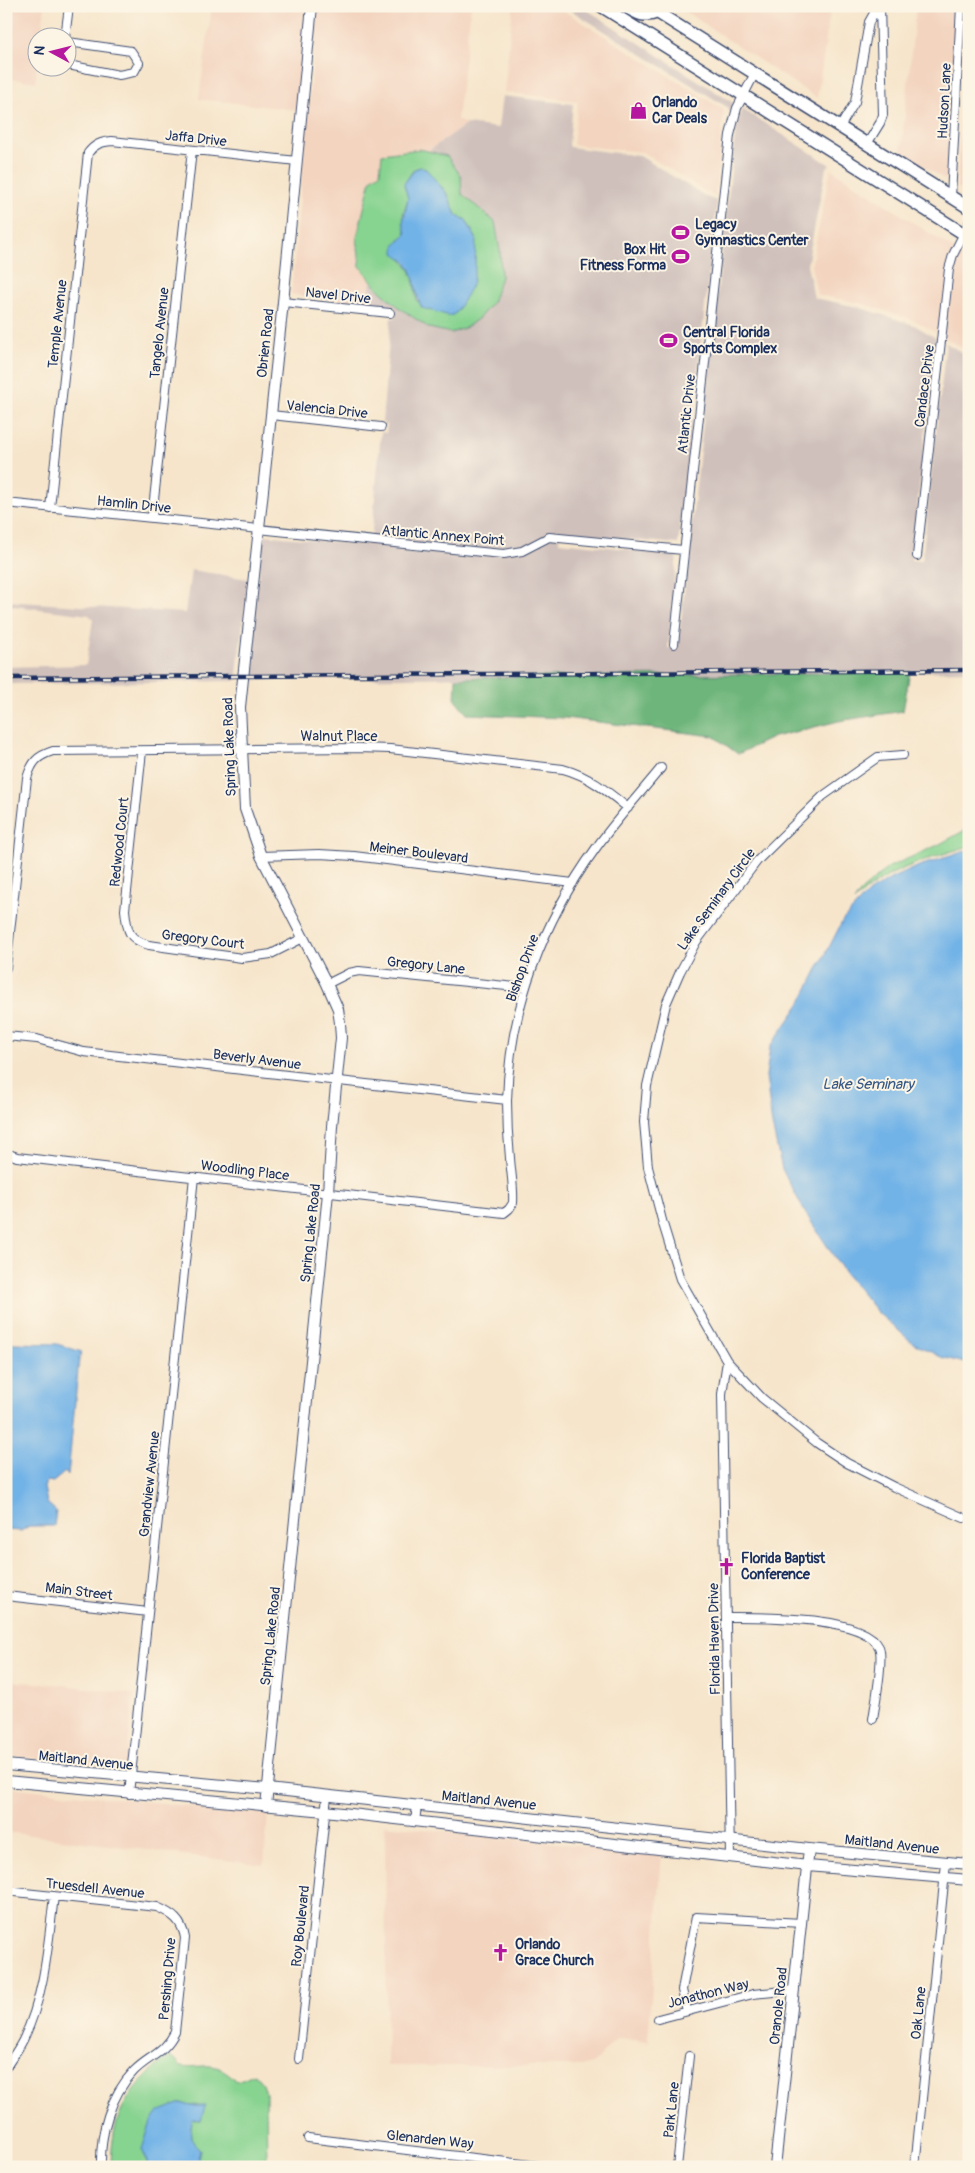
<svg xmlns="http://www.w3.org/2000/svg" width="975" height="2173" font-family="Pangolin,sans-serif">
<style>
.built{fill:#f3d4bf}
.industrial{fill:#cfc0bb}
.green{fill:#87d390;stroke:#518177;fill-rule:evenodd}
.forest{fill:#6db57a;stroke:#44726c}
.water{fill:#72b3e7;stroke:#4671a2}
.lines{fill:none;stroke-linecap:round;stroke-linejoin:round}
.street-casing{stroke:#3c4a6e;stroke-width:10}
.secondary-casing{stroke:#3c4a6e;stroke-width:12}
.primary-casing{stroke:#3c4a6e;stroke-width:14}
.street{stroke:#fff;stroke-width:8}
.secondary{stroke:#fff;stroke-width:10}
.primary{stroke:#fff;stroke-width:11}
.rail-casing{stroke:#1b2f5e;stroke-width:4.5}
.rail{stroke:#fcf5e5;stroke-width:2.5;stroke-dasharray:8;stroke-linecap:butt}
.labels{text-anchor:middle;stroke-width:4;stroke-linejoin:round;paint-order:stroke}
.street-label{font-size:14px;fill:#1b2f5e;stroke:#fcf5e5}
.poi-label{font-size:14px;font-weight:bold;fill:#1b2f5e;stroke:#fcf5e5;text-anchor:start}
.water-label{font-size:15px;font-style:italic;fill:#355787;stroke:#fcf5e5}
</style>
<rect width="100%" height="100%" fill="#fcf5e5"/>
<filter id="ink" filterUnits="userSpaceOnUse"><feTurbulence type="fractalNoise" baseFrequency=".02" numOctaves="2"/><feDisplacementMap in="SourceGraphic" scale="10" xChannelSelector="R" yChannelSelector="G"/><feConvolveMatrix kernelMatrix="1 2 1 2 8 2 1 2 1" color-interpolation-filters="sRGB"/></filter>
<filter id="wash" filterUnits="userSpaceOnUse"><feTurbulence type="fractalNoise" baseFrequency=".0096" numOctaves="4" result="noise"/><feDisplacementMap in="SourceGraphic" scale="20" xChannelSelector="R" yChannelSelector="G"/><feGaussianBlur stdDeviation="1.12" result="paint"/><feColorMatrix in="noise" values="0 0 0 0 0 0 0 0 0 0 0 0 0 0 0 0 0 1.4 0 .05"/><feComposite in="paint" operator="in"/></filter>
<g filter="url(#wash)">
<rect width="100%" height="100%" fill="#f6e5cb"/>
<path class="built" d="M6 6H45L41 37 38 38 36 82 6 78Z
M212 6H307L297 110 199 99Z
M318 6H471L457 120 467 124 428 151 420 149 370 179 357 237 360 266 371 280 368 306 291 294Z
M513 6H556L724 110 715 197 642 152 573 145 578 101 504 92Z
M677 6H831L817 98Z
M916 6H956L947 181 901 152Z
M967 6H969V27L962 118 969 120V195L957 187Z
M831 169 969 259V352L916 321 860 303 817 295 811 266Z
M6 1681 64 1685 134 1694 126 1767 6 1755Z
M6 1787 268 1814 264 1865 6 1832Z
M385 1825 662 1854 648 2039 650 2041 616 2039 593 2064 584 2066H387Z"/>
<path class="industrial" d="M564 6H581L733 103 729 113 727 107Z
M502 96 573 104 569 144 570 147 640 156 706 197 717 201 678 544 560 533 559 542 677 554 668 648 678 649 735 136 742 109 830 165 826 168 807 265 814 298 858 307 914 325 936 338 911 560 922 561 946 343 969 357V671L247 680 263 535 366 545 367 542H371L381 432 386 433 387 424 382 423 391 318H395L396 309 368 306 371 280 380 291 429 328 495 222 462 194 461 176 447 156 428 151 467 124 498 128Z
M191 570 248 579 236 681 6 684V667L86 665 93 619 89 615 6 605V601L185 613Z"/>
<path class="green" d="M420 149 447 156 461 176 462 194 495 222 500 251 501 277 492 303 479 318 467 327 451 333 429 328 401 309 380 291 360 266 357 237 371 179 380 173 382 154ZM421 167 427 170 429 175 441 186 448 195 456 215 466 220 476 238 456 313 417 301C414 286 414 268 401 259L398 240 406 234 403 215 408 198 404 184 414 169Z
M969 828V846C928 859 884 870 854 902L862 890 889 867 938 845Z
M173 2057 181 2066C208 2069 213 2058 237 2081L254 2074 263 2084 266 2093 267 2167H204L198 2158 200 2149C189 2141 189 2132 193 2120L201 2121 197 2105 191 2106 181 2103C157 2113 150 2116 145 2144 143 2152 148 2159 147 2167H111C112 2123 120 2101 152 2071 160 2063 162 2058 173 2057Z"/>
<path class="forest" d="M910 672 903 711 839 721 774 737 738 754 713 736 565 718 467 714 455 699 456 678Z"/>
<path class="water" d="M421 167 427 170 448 195 456 215 466 220 476 238 475 268 472 285 456 313 450 316 422 308C414 295 417 276 407 263 404 260 398 256 394 253 394 242 400 242 406 234L403 222 408 198 404 184 415 169Z
M969 850V1364L941 1357 913 1343 877 1312 845 1273 806 1214 782 1169 772 1125 766 1076 770 1047 800 1004 843 920 869 892 892 878 919 866Z
M13 1343 57 1344 82 1352 79 1359 68 1476 65 1472 53 1482 47 1481 44 1487 47 1503 56 1511 54 1526H29L21 1531 6 1530V1344Z
M181 2103 191 2106H205L201 2121 193 2120C189 2132 189 2141 200 2149L198 2158 204 2167H147V2162L142 2149 151 2122 158 2112Z"/>
</g>
<g filter="url(#ink)">
<g class="lines">
<defs>
<path id="street" d="M65 38 69 6
M68 42 131 51 139 63 134 72 119 75 68 65
M840 127 855 102 869 22 878 6
M867 144 880 123 883 115 880 6
M951 197 961 6
M283 302 390 313
M271 415 381 427
M6 503 492 553 504 554 522 551 549 537 683 550
M50 508 88 153C95 144 101 142 112 141L297 161
M152 518 192 150
M917 556 949 269 953 255 969 223
M674 644 730 135 737 108 755 73
M142 751 125 910C127 930 128 940 149 945L242 958 271 954 303 938
M903 755 878 757 823 796 757 861 696 942 680 972 666 1004 647 1086 644 1122 648 1167 663 1224 680 1279 727 1361 762 1398 817 1443 847 1463 894 1487 964 1518
M261 856 319 854 354 856 573 883
M6 968 27 778C32 762 37 756 53 751L358 748 390 749 563 769C589 776 607 791 628 808
M327 984 349 973 359 971 525 988
M6 1036 37 1039 84 1052 507 1100
M6 1153 17 1157 504 1213 509 1209 513 1203C514 1188 511 1173 510 1158 508 1139 507 1120 507 1101 509 1010 543 921 596 848 616 820 639 795 661 768
M727 1361 722 1394 730 1857
M6 1596 148 1612
M726 1617C758 1617 864 1615 879 1647 884 1658 875 1705 873 1719
M129 1794 194 1177
M415 1822 417 1806
M6 1891 157 1907C173 1914 182 1921 185 1938L175 2032C165 2053 149 2056 134 2071 110 2096 100 2133 101 2167
M687 2011 682 1990 696 1917 802 1923
M658 2019 753 1994 794 1990
M299 2059 327 1796
M6 2067C12 2058 18 2050 23 2040 45 1996 48 1944 54 1896
M308 2138 548 2167
M677 2167 689 2056
M915 2167 946 1863"/>
<path id="secondary" d="M6 1765 268 1789 809 1849 969 1864
M6 1781 325 1811 808 1866 969 1880
M266 1806 328 1193 332 1126 341 1038 340 1023 338 1009 327 984 261 856 245 809 240 707 283 302 312 6
M775 2167 809 1849"/>
<path id="primary" d="M601 6 969 237
M624 6C636 13 644 19 658 12
M647 6 969 208"/>
</defs>
<use href="#street" class="street-casing"/>
<use href="#secondary" class="secondary-casing"/>
<use href="#primary" class="primary-casing"/>
<use href="#street" class="street"/>
<use href="#secondary" class="secondary"/>
<use href="#primary" class="primary"/>
<defs>
<path id="rail" d="M6 678 969 670"/>
</defs>
<use href="#rail" class="rail-casing"/>
<use href="#rail" class="rail"/>
</g>
</g>
<defs>
<symbol id="shop-bare" viewBox="-9 -9 18 18"><path d="M-5-2.5h2.3a2.7 3.5 0 0 1 5.4 0H5L5.5 6h-11ZM-1.5-2.5h3a1.5 2.3 0 0 0-3 0Z" fill="#b5179e" stroke="#fcf5e5" stroke-width="2.5" paint-order="stroke"/></symbol>
<symbol id="stadium-bare" viewBox="-9 -9 18 18"><path d="M0-5a6.5 5 0 1 0 0 10a6.5 5 0 1 0 0-10ZM-3.5-1.8h7v3.6h-7Z" fill="#b5179e" stroke="#fcf5e5" stroke-width="2.5" paint-order="stroke"/></symbol>
<symbol id="church-bare" viewBox="-9 -9 18 18"><path d="M-1.2-6h2.4v3.5h3.3v2.4h-3.3V6h-2.4V-.1h-3.3v-2.4h3.3Z" fill="#b5179e" stroke="#fcf5e5" stroke-width="2.5" paint-order="stroke"/></symbol>
</defs>
<g fill-rule="evenodd">
<use href="#shop-bare" x="626" y="98" width="25" height="25"/>
<use href="#stadium-bare" x="668" y="220" width="25" height="25"/>
<use href="#stadium-bare" x="668" y="244" width="25" height="25"/>
<use href="#stadium-bare" x="656" y="328" width="25" height="25"/>
<use href="#church-bare" x="714" y="1554" width="25" height="25"/>
<use href="#church-bare" x="488" y="1940" width="25" height="25"/>
</g>
<g class="labels">
<g class="street-label">
<text transform="translate(944 101) rotate(-87)" y="5">Hudson Lane</text>
<text transform="translate(196 138) rotate(6)" y="5">Jaffa Drive</text>
<text transform="translate(338 295) rotate(6)" y="5">Navel Drive</text>
<text transform="translate(57 324) rotate(-84)" y="5">Temple Avenue</text>
<text transform="translate(159 333) rotate(-84)" y="5">Tangelo Avenue</text>
<text transform="translate(265 343) rotate(-84)" y="5">Obrien Road</text>
<text transform="translate(924 386) rotate(-83)" y="5">Candace Drive</text>
<text transform="translate(327 409) rotate(6)" y="5">Valencia Drive</text>
<text transform="translate(686 414) rotate(-84)" y="5">Atlantic Drive</text>
<text transform="translate(134 504) rotate(6)" y="5">Hamlin Drive</text>
<text transform="translate(443 535) rotate(5)" y="5">Atlantic Annex Point</text>
<text x="339" y="741">Walnut Place</text>
<text transform="translate(229 747) rotate(-92)" y="5">Spring Lake Road</text>
<text transform="translate(119 842) rotate(-84)" y="5">Redwood Court</text>
<text transform="translate(419 852) rotate(7)" y="5">Meiner Boulevard</text>
<text transform="translate(716 899) rotate(-54)" y="5">Lake Seminary Circle</text>
<text transform="translate(203 939) rotate(7)" y="5">Gregory Court</text>
<text transform="translate(426 965) rotate(6)" y="5">Gregory Lane</text>
<text transform="translate(522 968) rotate(-70)" y="5">Bishop Drive</text>
<text transform="translate(257 1059) rotate(7)" y="5">Beverly Avenue</text>
<text transform="translate(245 1170) rotate(7)" y="5">Woodling Place</text>
<text transform="translate(310 1233) rotate(-84)" y="5">Spring Lake Road</text>
<text transform="translate(149 1484) rotate(-84)" y="5">Grandview Avenue</text>
<text transform="translate(79 1591) rotate(7)" y="5">Main Street</text>
<text transform="translate(270 1636) rotate(-84)" y="5">Spring Lake Road</text>
<text transform="translate(714 1639) rotate(-91)" y="5">Florida Haven Drive</text>
<text transform="translate(86 1760) rotate(6)" y="5">Maitland Avenue</text>
<text transform="translate(489 1800) rotate(6)" y="5">Maitland Avenue</text>
<text transform="translate(892 1844) rotate(6)" y="5">Maitland Avenue</text>
<text transform="translate(95 1888) rotate(6)" y="5">Truesdell Avenue</text>
<text transform="translate(300 1926) rotate(-84)" y="5">Roy Boulevard</text>
<text transform="translate(167 1979) rotate(-85)" y="5">Pershing Drive</text>
<text transform="translate(708 1993) rotate(-14)" y="5">Jonathon Way</text>
<text transform="translate(778 2006) rotate(-84)" y="5">Oranole Road</text>
<text transform="translate(918 2013) rotate(-84)" y="5">Oak Lane</text>
<text transform="translate(671 2110) rotate(-84)" y="5">Park Lane</text>
<text transform="translate(430 2139) rotate(6)" y="5">Glenarden Way</text>
</g>
<g class="poi-label">
<text x="652" y="107">Orlando<tspan x="652" dy="16">Car Deals</tspan></text>
<text x="695" y="229">Legacy<tspan x="695" dy="16">Gymnastics Center</tspan></text>
<text x="666" y="254" text-anchor="end">Box Hit<tspan x="666" dy="16">Fitness Forma</tspan></text>
<text x="683" y="337">Central Florida<tspan x="683" dy="16">Sports Complex</tspan></text>
<text x="741" y="1563">Florida Baptist<tspan x="741" dy="16">Conference</tspan></text>
<text x="515" y="1949">Orlando<tspan x="515" dy="16">Grace Church</tspan></text>
</g>
<g class="water-label">
<text x="868" y="1089">Lake Seminary</text>
</g>
</g>
<rect width="975" height="2173" fill="none" stroke="#fcf5e5" stroke-width="25"/>
<g transform="translate(52 52) rotate(277)"><circle r="24" fill="#fcf5e5" stroke="#a2a6af"/>
<path d="M0-4L9 19L0 12L-9 19Z" fill="#b5179e"/>
<text y="-8" font-size="14" font-weight="bold" text-anchor="middle" fill="#1b2f5e">N</text>
</g>
</svg>
